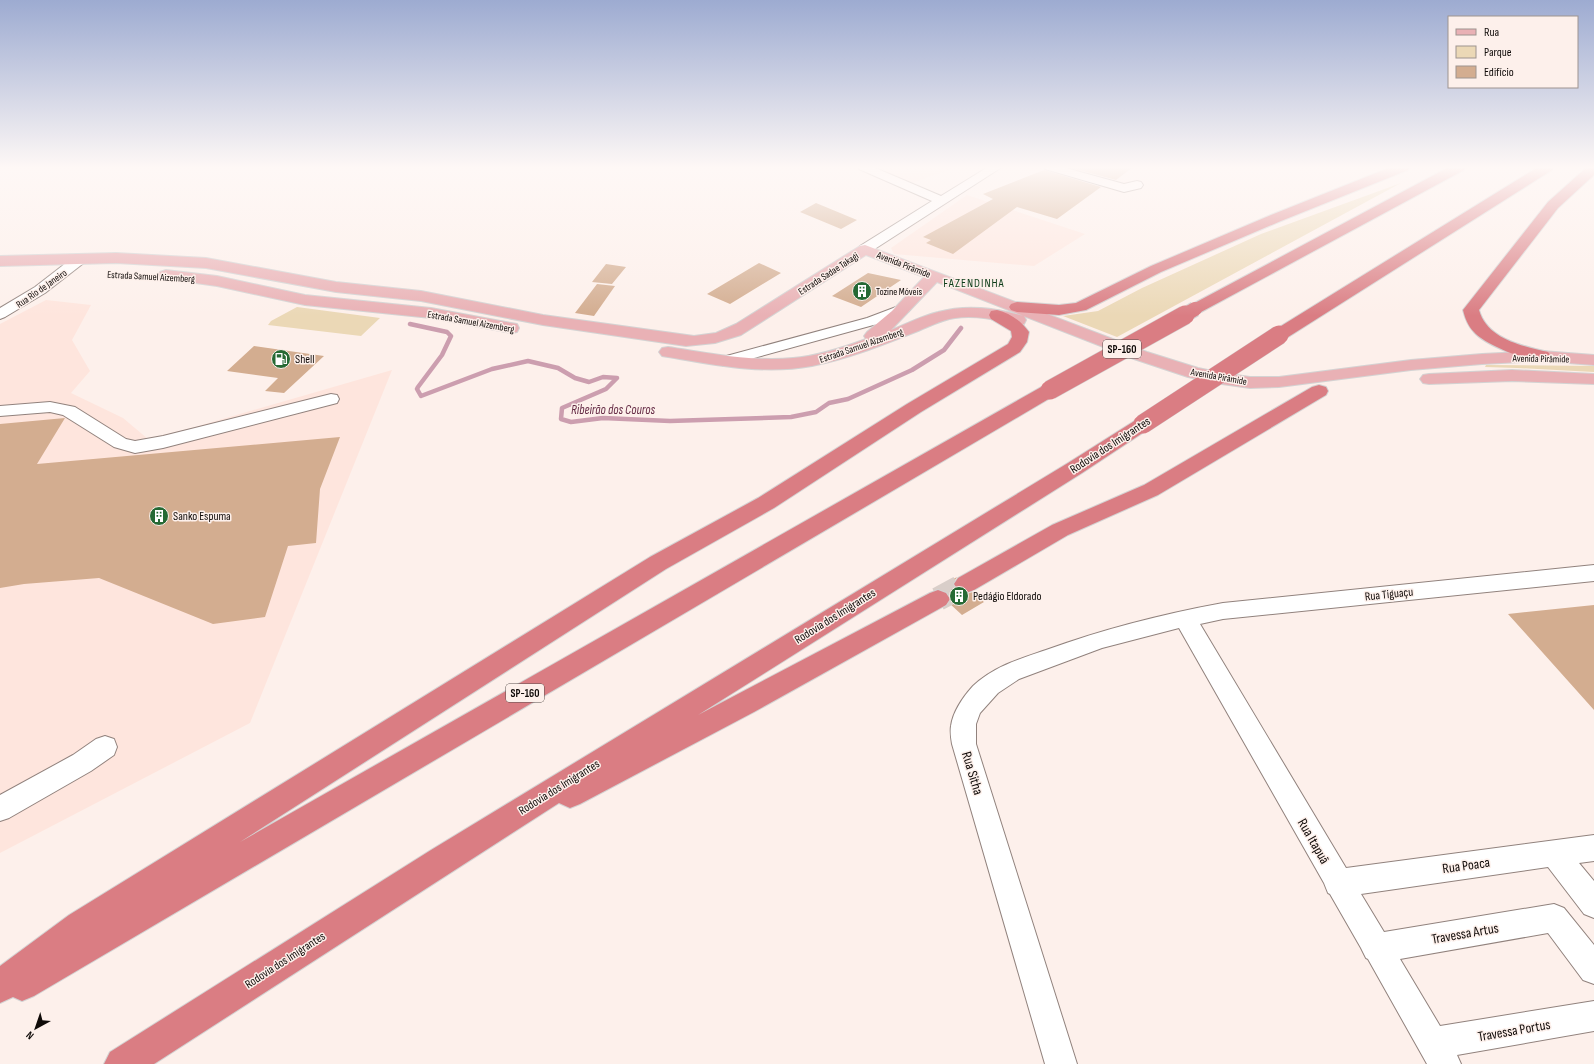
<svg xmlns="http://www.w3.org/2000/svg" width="1594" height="1064" font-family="'Sofia Sans Condensed',sans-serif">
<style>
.built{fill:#fee5dd}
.green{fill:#ebd8b6}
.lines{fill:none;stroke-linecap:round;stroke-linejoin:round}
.stream{stroke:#cc9eaf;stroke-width:4.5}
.building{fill:#d3ad90}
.highway-tunnel{stroke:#d9cec9;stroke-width:24;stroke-dasharray:24 12;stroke-linecap:butt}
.minor-casing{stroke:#91827d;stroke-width:2}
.major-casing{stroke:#d4d3d3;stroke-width:2}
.highway-casing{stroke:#d4d3d3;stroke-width:2}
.minor{fill:#fff;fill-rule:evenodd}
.major{fill:#e9b1b5;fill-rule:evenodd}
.highway{fill:#da7d83;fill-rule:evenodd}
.highway-bridge-far1-casing{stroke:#d4d3d3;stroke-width:16;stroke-linecap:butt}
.highway-bridge-casing{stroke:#d4d3d3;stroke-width:20;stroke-linecap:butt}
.highway-bridge-far1{stroke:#da7d83;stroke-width:14}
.highway-bridge{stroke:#da7d83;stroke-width:19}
.labels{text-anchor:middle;stroke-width:3;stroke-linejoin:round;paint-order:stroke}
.far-street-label{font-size:10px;fill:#0f0a08;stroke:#fdf0eb}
.far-poi-label{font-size:10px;fill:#0f0a08;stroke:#fdf0eb;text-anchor:start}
.shield{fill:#fdf0eb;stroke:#564f4c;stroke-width:1}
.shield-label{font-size:11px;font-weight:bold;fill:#0f0a08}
.far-quarter-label{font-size:12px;letter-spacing:1px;fill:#0c3c18;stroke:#fdf0eb}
.poi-label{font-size:12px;fill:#0f0a08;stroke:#fdf0eb;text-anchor:start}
.street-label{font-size:12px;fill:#0f0a08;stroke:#fdf0eb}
.water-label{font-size:13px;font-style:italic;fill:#652b45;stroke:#fdf0eb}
.near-street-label{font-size:14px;fill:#0f0a08;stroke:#fdf0eb}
</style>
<rect width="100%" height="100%" fill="#fdf0eb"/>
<path class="built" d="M869 167H957L909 184Z
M967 195 1085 234 1034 266 894 254 891 248Z
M46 300 91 305 72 340 90 371 71 393 123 418 148 439 195 427 392 370 250 723 0 853V324Z"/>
<path class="green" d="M1401 183 1117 337 1063 316 1098 311 1142 288 1261 234Z
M297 307 380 318 361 336 268 325 271 321Z
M1486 365 1594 366V372L1517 368 1485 367Z"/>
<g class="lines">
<path class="stream" d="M410 324 447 332 451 336 442 355 418 387 417 389 421 396 492 369 528 361 558 368 575 378 589 382 603 377 617 378 606 389 562 408 561 419 571 422 603 418 670 421 791 417 816 412 829 403 848 399 912 370 944 350 961 328"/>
</g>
<path class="building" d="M1068 167H1133L1116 180Z
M1044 170 1101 187 1057 219 1017 207 953 254 926 243 931 240 923 237 993 199 983 194Z
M816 203 857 220 841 229 800 212Z
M759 263 781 273 730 304 707 294Z
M606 264 626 267 612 284 592 282Z
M868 273 901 280 861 307 832 296Z
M597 284 615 286 594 316 575 313Z
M254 346 324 356 284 393 265 391 278 378 227 371Z
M65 418 37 464 340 437 320 489 316 543 288 546 265 617 213 624 99 578 24 584 0 588V424Z
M957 577 953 583 957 591 965 594 973 592 984 602 962 615 949 603 951 598 947 592 939 589H935Z
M1594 605V710L1508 614Z"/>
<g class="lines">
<path class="highway-tunnel" d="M938 599 966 584"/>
<defs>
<path id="minor" d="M857 167H873L941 196 988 167H1002L870 252H860L858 249 860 246 932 201 859 169Z
M1043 167H1062L1124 184 1137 181 1141 182 1143 185 1141 188 1124 192 1045 169Z
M80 255 85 256 87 259 85 262 45 293 5 317 0 319V308L35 287 75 256Z
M904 304 909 305 911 308 909 311 877 324 725 366 719 364 717 361 719 358 867 318Z
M331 394 337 395 339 399 337 403 163 448 135 453 114 447 63 415 50 412 0 416V406L50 402 75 407 126 439 135 441 163 436Z
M1594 565V581L1223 619 1200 624 1346 868 1594 835V861L1579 863 1594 881V918L1584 914 1548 867 1361 894 1384 932 1554 904 1564 908 1594 945V984L1583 980 1548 933 1400 959 1440 1026 1594 1001V1031L1457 1055 1461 1064H1427L1368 959 1366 958 1361 948 1330 894 1328 893 1324 883 1179 628 1102 648 1019 679 998 693 980 713 976 724V744L1077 1064H1045L952 744C951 738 950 732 951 726 953 711 964 696 973 686 994 666 1020 659 1046 650 1104 629 1163 614 1223 603Z
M105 736 114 739 117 747 114 755 91 771 9 818 0 821V795L73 755 96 739Z"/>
<path id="major" d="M865 245 1147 352 1198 368 1222 373 1250 377H1279L1411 360 1482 354 1542 351 1594 355V365L1542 361 1482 364 1411 370 1279 387 1250 388 1222 384 1188 377 1134 359 937 282 891 330C906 324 922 316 938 312 967 304 995 308 1024 316L1026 320 1024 324 1018 325C997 320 977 315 955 318 940 320 927 328 913 333 880 346 847 359 812 366 764 375 715 365 668 357L662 356 659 352 662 348 668 347C709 353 751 362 793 358 818 356 842 348 866 339L864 336 867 332 892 311 924 277 866 255 741 335 715 343 686 346 543 325 421 301 336 292 206 268 116 263 0 266V256L116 253 206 258 336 282 421 291 543 315 694 336 716 333 736 324 860 246Z
M166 270 217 276 305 295 431 308 511 323 517 324 519 328 517 332 511 333 431 318 305 305 217 286 160 278 158 275 160 272Z
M1512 370 1594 374V384L1512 381 1429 384 1423 383 1420 379 1423 375 1429 374Z"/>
<path id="highway" d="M1391 167H1409L1408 170 1281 221 1161 272 1086 310 1059 315 1017 312 1011 310 1009 307 1011 304 1017 302 1059 305 1076 303 1151 266 1271 215Z
M1449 167H1465L1464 170 1201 312 1195 314 1189 312 1187 309 1189 306Z
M1538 167H1553L1552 170 1285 339 1279 340 1273 339 1270 335 1273 331Z
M1587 167H1594V175L1558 208 1479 310C1487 339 1522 346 1548 352L1551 356 1548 360C1532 364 1485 345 1474 332 1468 326 1465 318 1463 310L1548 202Z
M997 310C1010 313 1021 321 1029 332L1027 342 1020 352 921 412 774 508 666 569 240 842 1043 386 1050 384 1057 386 1059 390 1057 394 34 996 22 1001 13 997 0 1003V966L69 915 650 557 758 498 907 404 1008 344 1012 337 1011 331 991 319 989 315 991 311Z
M1319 385 1326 387 1328 391 1326 395 1158 495 1068 535 974 590 966 593 958 590 954 584 958 578 1052 525 1144 485 1312 387Z
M1143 418 1150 420 1153 424 1150 428 1082 473 698 715 930 593 938 590 946 593 950 599 946 605 754 712 580 804 570 808 559 803 154 1064H104L110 1052 431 850 1068 463 1136 420Z"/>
</defs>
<use href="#minor" class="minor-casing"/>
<use href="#major" class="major-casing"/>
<use href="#highway" class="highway-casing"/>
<use href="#minor" class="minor"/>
<use href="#major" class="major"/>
<use href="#highway" class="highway"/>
<defs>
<path id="highway-bridge-far1" d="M1183 316 1195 309"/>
<path id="highway-bridge" d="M1050 390 1185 315
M1143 424 1279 335"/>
</defs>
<use href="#highway-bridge-far1" class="highway-bridge-far1-casing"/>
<use href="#highway-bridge" class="highway-bridge-casing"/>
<use href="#highway-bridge-far1" class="highway-bridge-far1"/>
<use href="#highway-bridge" class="highway-bridge"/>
</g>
<linearGradient id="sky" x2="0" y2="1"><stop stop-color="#9dabd1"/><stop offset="0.53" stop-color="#fef8f6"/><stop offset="1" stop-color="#fef8f6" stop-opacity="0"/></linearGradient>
<rect width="1594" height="316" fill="url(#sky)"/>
<defs>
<symbol id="building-disc" viewBox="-11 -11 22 22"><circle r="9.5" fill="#256934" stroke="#fdf0eb"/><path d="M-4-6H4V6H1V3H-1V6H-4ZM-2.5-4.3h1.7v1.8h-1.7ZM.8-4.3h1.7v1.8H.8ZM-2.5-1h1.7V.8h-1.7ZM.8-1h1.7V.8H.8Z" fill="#fff"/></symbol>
<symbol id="fuel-disc" viewBox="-11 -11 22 22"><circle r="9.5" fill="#256934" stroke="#fdf0eb"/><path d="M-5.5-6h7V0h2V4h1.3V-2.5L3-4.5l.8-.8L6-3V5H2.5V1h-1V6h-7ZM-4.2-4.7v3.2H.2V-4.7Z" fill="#fff"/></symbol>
</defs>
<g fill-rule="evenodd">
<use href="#building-disc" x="851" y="280" width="22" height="22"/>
<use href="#fuel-disc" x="270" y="348" width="22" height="22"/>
<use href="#building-disc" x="148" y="505" width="22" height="22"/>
<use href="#building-disc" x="948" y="585" width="22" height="22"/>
</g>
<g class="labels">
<g class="far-street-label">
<text transform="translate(904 264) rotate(21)" y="4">Avenida Pirâmide</text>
<text transform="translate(828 273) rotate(-33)" y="4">Estrada Sadae Takagi</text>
<text transform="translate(151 276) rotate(3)" y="4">Estrada Samuel Aizemberg</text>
<text transform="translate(41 288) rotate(-35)" y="4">Rua Rio de Janeiro</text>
<text transform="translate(471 321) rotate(10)" y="4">Estrada Samuel Aizemberg</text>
<text transform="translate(861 345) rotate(-19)" y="4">Estrada Samuel Aizemberg</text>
<text transform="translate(1541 358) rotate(1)" y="4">Avenida Pirâmide</text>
<text transform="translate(1219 376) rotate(10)" y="4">Avenida Pirâmide</text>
</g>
<g class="far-poi-label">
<text x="876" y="295">Tozine Móveis</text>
</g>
<g class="shield">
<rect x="1103" y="340" width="38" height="18" rx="3"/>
<rect x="506" y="684" width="38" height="18" rx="3"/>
</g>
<g class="shield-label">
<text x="1122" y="353">SP-160</text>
<text x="525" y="697">SP-160</text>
</g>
<g class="far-quarter-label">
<text x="974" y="287">FAZENDINHA</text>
</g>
<g class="poi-label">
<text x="295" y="363">Shell</text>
<text x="173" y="520">Sanko Espuma</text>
<text x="973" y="600">Pedágio Eldorado</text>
</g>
<g class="street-label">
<text transform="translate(1110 445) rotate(-33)" y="4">Rodovia dos Imigrantes</text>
<text transform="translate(1389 594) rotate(-6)" y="4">Rua Tiguaçu</text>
<text transform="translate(835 616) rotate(-32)" y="4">Rodovia dos Imigrantes</text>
<text transform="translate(559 787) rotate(-32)" y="4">Rodovia dos Imigrantes</text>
<text transform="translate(285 960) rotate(-33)" y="4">Rodovia dos Imigrantes</text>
</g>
<g class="water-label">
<text x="613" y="414">Ribeirão dos Couros</text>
</g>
<g class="near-street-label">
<text transform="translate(973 773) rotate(73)" y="5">Rua Sitha</text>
<text transform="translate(1314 841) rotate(60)" y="5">Rua Itapuã</text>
<text transform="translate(1466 865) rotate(-8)" y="5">Rua Poaca</text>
<text transform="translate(1465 933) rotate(-10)" y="5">Travessa Artus</text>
<text transform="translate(1514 1030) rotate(-10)" y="5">Travessa Portus</text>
</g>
</g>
<rect x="1448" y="16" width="130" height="72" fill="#fdf0eb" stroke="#9e9490"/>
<rect x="1456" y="29" width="20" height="6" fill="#e9b1b5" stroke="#9e9490"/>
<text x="1484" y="36" font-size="12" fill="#0f0a08">Rua</text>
<rect x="1456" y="46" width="20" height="12" fill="#ebd8b6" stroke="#9e9490"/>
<text x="1484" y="56" font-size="12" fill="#0f0a08">Parque</text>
<rect x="1456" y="66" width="20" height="12" fill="#d3ad90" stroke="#9e9490"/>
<text x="1484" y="76" font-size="12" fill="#0f0a08">Edifício</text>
<g transform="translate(36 1028) rotate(220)" stroke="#fdf0eb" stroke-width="3" paint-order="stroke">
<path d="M0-3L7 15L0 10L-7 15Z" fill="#0f0a08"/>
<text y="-6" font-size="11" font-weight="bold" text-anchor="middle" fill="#0f0a08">N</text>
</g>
</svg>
